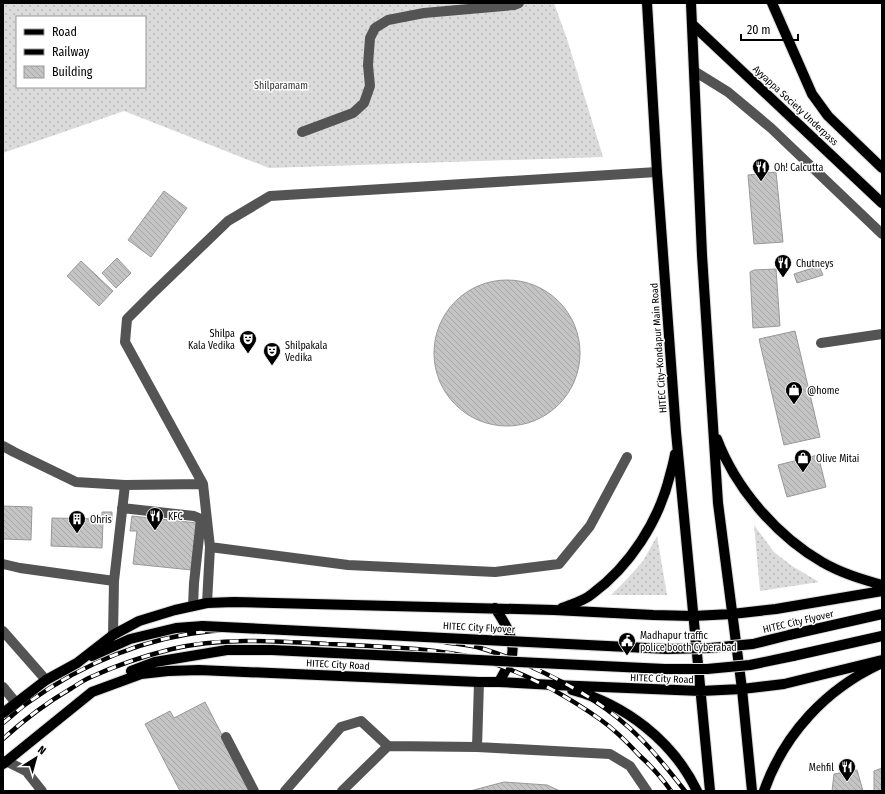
<svg xmlns="http://www.w3.org/2000/svg" width="885" height="794" font-family="'Fira Sans Condensed',sans-serif">
<style>
.grass{fill:url(#grass-dots);fill-rule:evenodd}
.building{fill:url(#building-back-hatch);stroke:#989898}
.lines{fill:none;stroke-linecap:round;stroke-linejoin:round}
.major-casing{stroke:#dbdbdb;stroke-width:12}
.minor{stroke:#545454;stroke-width:10}
.major{stroke:#000;stroke-width:10}
.rail-casing{stroke:#000;stroke-width:4.5}
.rail{stroke:#fff;stroke-width:3;stroke-dasharray:9;stroke-linecap:butt}
.major-bridge-casing{stroke:#dbdbdb;stroke-width:12;stroke-linecap:butt}
.major-bridge{stroke:#000;stroke-width:10}
.labels{text-anchor:middle;stroke-width:3;stroke-linejoin:round;paint-order:stroke}
.park-label{font-size:10px;fill:#323232;stroke:#fff}
.street-label{font-size:10px;fill:#000;stroke:#fff}
.poi-label{font-size:10px;fill:#000;stroke:#fff;text-anchor:start}
</style>
<defs>
<pattern id="grass-dots" width="8" height="8" patternUnits="userSpaceOnUse"><rect width="8" height="8" fill="#dbdbdb"/><path d="M2 2h.1M6 6h.1" fill="none" stroke="#bababa" stroke-width="1.8" stroke-linecap="round"/></pattern>
<pattern id="building-back-hatch" width="6" height="6" patternUnits="userSpaceOnUse"><rect width="6" height="6" fill="#c4c4c4"/><path d="M-1 5l2 2M0 0l6 6M5-1l2 2" fill="none" stroke="#a7a7a7"/></pattern>
</defs>
<rect width="100%" height="100%" fill="#fff"/>
<path class="grass" d="M3 3H554L567 39 603 157 269 168 124 111 3 153ZM17 17H145V87H17Z
M754 525 774 552 792 566 819 582 760 591Z
M657 536 667 595H611L628 578 643 561Z"/>
<path class="building" d="M776 172 783 242 754 244 748 175Z
M164 191 187 208 151 257 128 240Z
M117 258 131 273 116 288 102 273Z
M81 261 113 291 99 306 67 276Z
M819 266 823 275 797 283 794 274Z
M776 269 780 326 753 328 750 272 754 270Z
M434 353a73 73 0 1 1 146 0a73 73 0 1 1-146 0Z
M795 331 820 437 784 445 759 339Z
M818 455 826 487 787 497 778 465Z
M3 506 32 507 31 540 3 539Z
M102 512H112V521H103L102 548 51 546 52 518 102 519Z
M132 516 197 523 192 570 133 564 137 531H130Z
M205 702 251 791H180L145 724 170 711 174 718Z
M882 768V791H874V771Z
M857 770 863 791H832L834 774Z
M504 782 547 785 560 791H470Z"/>
<g class="lines">
<defs>
<path id="major" d="M647 3 657 172 676 432 710 791
M691 3 702 255 718 503 742 689 752 791
M772 3 812 94 828 116 882 168
M693 25 882 203
M717 439C736 489 777 536 822 562 841 573 861 579 882 585
M495 608C505 623 517 641 511 659 508 667 503 674 499 682
M562 608C572 604 584 601 592 594 630 566 659 521 670 475 672 468 674 461 675 454
M789 635 882 614
M92 656 130 639 176 628 203 626
M793 656 882 636
M131 671 155 662 227 650
M572 690C625 704 673 741 697 791
M3 713 46 680 77 663 113 635 139 621 175 610 207 603 234 602 554 610 653 615 693 616 732 614 776 609 882 591
M3 764 92 692 141 674 168 671 199 670 479 682H499L554 685 701 691 742 689 784 684 882 660
M764 791C784 734 826 689 880 664"/>
</defs>
<use href="#major" class="major-casing"/>
<path class="minor" d="M694 71 728 92 771 128 882 234
M302 132 353 113 364 103 370 86 368 65 370 38 375 28 388 20 424 13 514 5 519 3
M821 343 882 334
M3 446 14 452 76 482 125 485 203 484
M122 508 194 516 201 519 194 583 193 606
M210 547 348 565 495 572 559 564 590 526 627 457
M3 564 20 568 114 581 113 635
M114 581 125 485
M207 603 210 547 203 484 125 342 127 319 153 293 228 221 270 196 657 172
M3 631 46 680
M3 687 16 703
M226 737 254 791
M477 747 479 682
M6 761 26 771 42 791
M285 791 341 727 361 721 388 746 477 747 610 754 630 766 647 791
M342 791 388 746"/>
<use href="#major" class="major"/>
<defs>
<path id="rail" d="M3 723C12 716 20 708 29 702 82 664 146 637 212 631 253 628 295 630 337 633 375 635 413 636 450 643 459 644 468 645 477 647 494 652 510 658 527 665 568 683 609 706 641 739 657 755 671 773 685 791
M3 739C25 719 46 703 72 688 78 684 84 680 91 677 117 665 144 656 172 649 221 637 276 641 327 644 357 645 387 647 416 649 436 651 456 653 475 658 518 669 564 694 601 720 615 730 627 742 639 755 651 766 662 778 671 791"/>
</defs>
<use href="#rail" class="rail-casing"/>
<use href="#rail" class="rail"/>
<defs>
<path id="major-bridge" d="M203 626 667 649 710 648 753 644 789 635
M227 650H272L665 669H707L750 665 793 656"/>
</defs>
<use href="#major-bridge" class="major-bridge-casing"/>
<use href="#major-bridge" class="major-bridge"/>
</g>
<defs>
<symbol id="restaurant-pin" viewBox="-11 -11 22 30"><path d="M0 17L-7.5 6A9.5 9.5 0 1 1 7.5 6Z" fill="#000" stroke="#fff"/><path d="M-5-6h1v4h1v-4h1v4h1v-4h1v5L-1.5 .5V6h-2V.5L-5-1ZM5-6V6H3V1.5H1.5Q1.5-4 5-6Z" fill="#fff"/></symbol>
<symbol id="theatre-pin" viewBox="-11 -11 22 30"><path d="M0 17L-7.5 6A9.5 9.5 0 1 1 7.5 6Z" fill="#000" stroke="#fff"/><path d="M-5-5.5Q0-4 5-5.5V0Q5 5 0 6Q-5 5-5 0ZM-3.3-2.5H-1v1.5H-3.3ZM1-2.5H3.3v1.5H1ZM-2.8 1Q0 5.5 2.8 1Z" fill="#fff"/></symbol>
<symbol id="shop-pin" viewBox="-11 -11 22 30"><path d="M0 17L-7.5 6A9.5 9.5 0 1 1 7.5 6Z" fill="#000" stroke="#fff"/><path d="M-5-2.5h2.3a2.7 3.5 0 0 1 5.4 0H5L5.5 6h-11ZM-1.5-2.5h3a1.5 2.3 0 0 0-3 0Z" fill="#fff"/></symbol>
<symbol id="building-pin" viewBox="-11 -11 22 30"><path d="M0 17L-7.5 6A9.5 9.5 0 1 1 7.5 6Z" fill="#000" stroke="#fff"/><path d="M-4-6H4V6H1V3H-1V6H-4ZM-2.5-4.3h1.7v1.8h-1.7ZM.8-4.3h1.7v1.8H.8ZM-2.5-1h1.7V.8h-1.7ZM.8-1h1.7V.8H.8Z" fill="#fff"/></symbol>
<symbol id="civic-pin" viewBox="-11 -11 22 30"><path d="M0 17L-7.5 6A9.5 9.5 0 1 1 7.5 6Z" fill="#000" stroke="#fff"/><path d="M-.6-6.5H3V-4.5H.6V-3L4-1V1h2V6H-6V1h2V-1L-.6-3ZM-1.2 2.5V6h2.4V2.5Z" fill="#fff"/></symbol>
</defs>
<g fill-rule="evenodd">
<use href="#restaurant-pin" x="751" y="157" width="20" height="27"/>
<use href="#restaurant-pin" x="773" y="253" width="20" height="27"/>
<use href="#theatre-pin" x="238" y="329" width="20" height="27"/>
<use href="#theatre-pin" x="262" y="341" width="20" height="27"/>
<use href="#shop-pin" x="784" y="380" width="20" height="27"/>
<use href="#shop-pin" x="793" y="448" width="20" height="27"/>
<use href="#restaurant-pin" x="145" y="506" width="20" height="27"/>
<use href="#building-pin" x="67" y="509" width="20" height="27"/>
<use href="#civic-pin" x="617" y="631" width="20" height="27"/>
<use href="#restaurant-pin" x="837" y="757" width="20" height="27"/>
</g>
<g class="labels">
<g class="park-label">
<text x="281" y="89">Shilparamam</text>
</g>
<g class="street-label">
<text transform="translate(796 105) rotate(43)" y="4">Ayyappa Society Underpass</text>
<text transform="translate(658 348) rotate(-94)" y="4">HITEC City–Kondapur Main Road</text>
<text transform="translate(798 621) rotate(-13)" y="4">HITEC City Flyover</text>
<text transform="translate(479 627) rotate(3)" y="4">HITEC City Flyover</text>
<text transform="translate(338 664) rotate(3)" y="4">HITEC City Road</text>
<text transform="translate(662 678) rotate(2)" y="4">HITEC City Road</text>
</g>
<g class="poi-label">
<text x="774" y="171">Oh! Calcutta</text>
<text x="796" y="267">Chutneys</text>
<text x="235" y="337" text-anchor="end">Shilpa<tspan x="235" dy="12">Kala Vedika</tspan></text>
<text x="285" y="349">Shilpakala<tspan x="285" dy="12">Vedika</tspan></text>
<text x="807" y="394">@home</text>
<text x="816" y="462">Olive Mitai</text>
<text x="168" y="520">KFC</text>
<text x="90" y="523">Ohris</text>
<text x="640" y="639">Madhapur traffic<tspan x="640" dy="12">police booth Cyberabad</tspan></text>
<text x="834" y="771" text-anchor="end">Mehfil</text>
</g>
</g>
<rect width="885" height="794" fill="none" stroke="#000000" stroke-width="8"/>
<rect x="16" y="16" width="130" height="72" fill="#ffffff" stroke="#999999"/>
<rect x="24" y="29" width="20" height="6" fill="#000000" stroke="#999999"/>
<text x="52" y="36" font-size="12" fill="#000000">Road</text>
<rect x="24" y="49" width="20" height="6" fill="#000000" stroke="#999999"/>
<text x="52" y="56" font-size="12" fill="#000000">Railway</text>
<rect x="24" y="66" width="20" height="12" fill="url(#building-back-hatch)" stroke="#999999"/>
<text x="52" y="76" font-size="12" fill="#000000">Building</text>
<g transform="translate(36 758) rotate(37)" stroke="#ffffff" stroke-width="3" paint-order="stroke">
<path d="M0-3L7 15L0 10L-7 15Z" fill="#000000"/>
<text y="-6" font-size="11" font-weight="bold" text-anchor="middle" fill="#000000">N</text>
</g>
<path d="M741 34v6h57v-6" fill="none" stroke="#000000" stroke-width="2"/>
<text x="747" y="34" font-size="12" fill="#000000" stroke="#ffffff" stroke-width="3" paint-order="stroke">20 m</text>
</svg>
